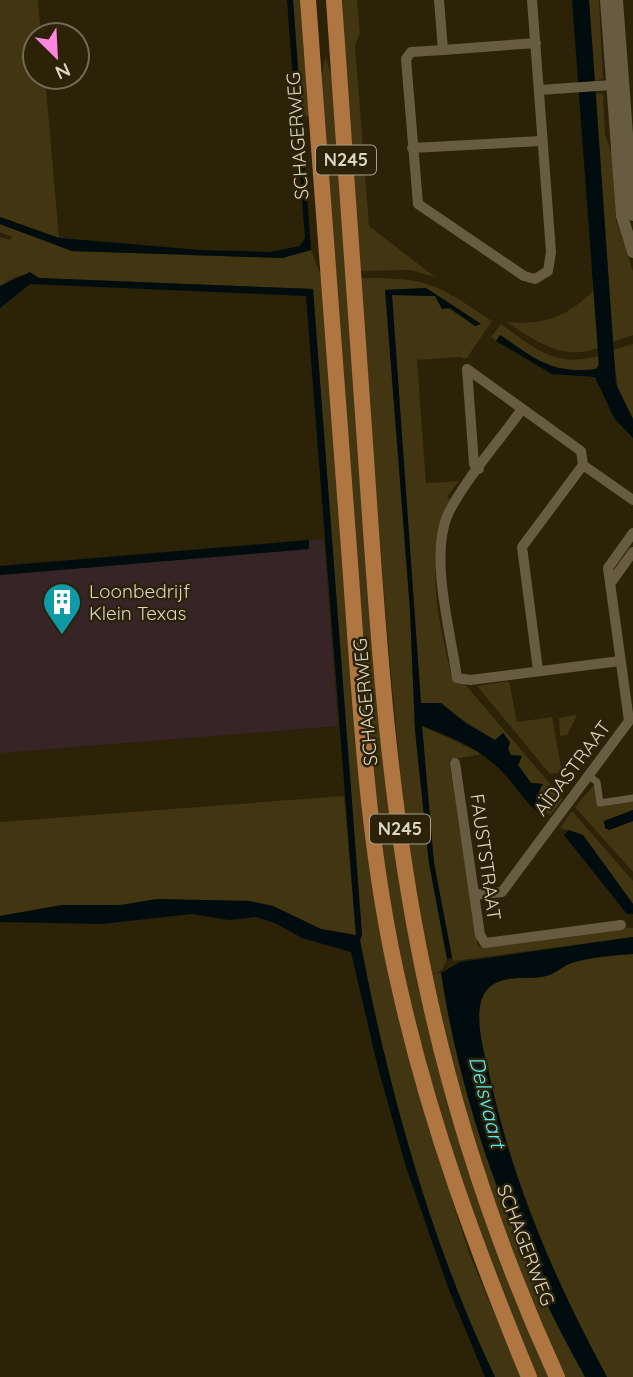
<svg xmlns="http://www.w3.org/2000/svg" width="633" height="1377" font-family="Quicksand,sans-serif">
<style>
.industrial{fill:#372427}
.green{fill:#413512}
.water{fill:#000c0e}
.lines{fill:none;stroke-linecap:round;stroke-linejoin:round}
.pedestrian{stroke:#675c41;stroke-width:7}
.minor{stroke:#675c41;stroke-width:10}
.tertiary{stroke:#675c41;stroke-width:12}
.primary{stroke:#af7642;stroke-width:16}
.labels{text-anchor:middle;stroke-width:5;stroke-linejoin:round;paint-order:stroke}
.shield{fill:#2b2207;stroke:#a7a08d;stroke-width:2}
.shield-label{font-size:18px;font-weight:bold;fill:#dcd6c7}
.street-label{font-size:19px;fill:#dcd6c7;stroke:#2b2207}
.poi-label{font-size:19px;fill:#dcd6c7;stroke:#2b2207;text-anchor:start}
.water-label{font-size:21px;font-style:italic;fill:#56ebfb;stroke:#2b2207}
</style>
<rect width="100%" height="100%" fill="#2b2207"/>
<path class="industrial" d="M324 539 338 726 0 753V575L309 549V540Z"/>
<path class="green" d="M0 0H38L41 35H35V77H45L59 238 0 217Z
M293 0H303V43L310 116H302Z
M343 0H357L360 33 355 45 369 226 435 277 410 270 359 271 344 67Z
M589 0H599L603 79 595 81Z
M325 56 332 77 412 952 550 1377H536L500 1295 430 1091 402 980 372 780 320 88Z
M596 94H603L605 134 612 155 616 220 633 271V335L613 342Z
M0 224 72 251 282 258 311 250 322 278 354 709 431 1133 469 1253 521 1377H495C430 1243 388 1086 360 940L362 934 313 289 39 278 33 274 15 277 0 286V237L10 240 12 237 0 232Z
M360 278C428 277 437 284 492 321L466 359 460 357 417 360 426 483 459 481 447 497 453 501C422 552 438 621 452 676L464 683 563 799 550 816 545 811 548 807 539 791 540 783H531L518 765 522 756 511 755 503 734 495 740C467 724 455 710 421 704L392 295 435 296 441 304 476 326 481 324 426 288 386 290 410 610 415 729 429 863 447 959 442 970 434 974 441 973 514 1230 585 1377H565C503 1245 455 1102 426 959 409 872 401 784 393 695 380 556 370 417 360 278Z
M594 290 598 348C562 361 536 341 507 322 544 326 568 316 594 290Z
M501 324C535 348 554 368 598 356V367C565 385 527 353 500 335L496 341 491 337Z
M633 344V419L619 395 613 350Z
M509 681 517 722 552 717 562 772 550 774 477 686Z
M577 715 567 735 560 736 559 718Z
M422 726 483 754 449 760 478 947 618 928H633V937L453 961 434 863Z
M594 785 599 805 633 800V810L603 822 609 830 633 821V872L575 807Z
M344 796 356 936 321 929 273 906 249 901 157 899 121 905H62L0 916V822Z
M572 811 633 881V904L583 835 560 828Z
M633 954V1377H607C554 1279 511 1179 488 1069 483 1049 472 1009 486 991 501 972 527 981 546 976 554 974 558 970 565 966 579 958 616 955 633 954Z"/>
<path class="water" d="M287 0H293L311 250 282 258 72 251 0 224V217L59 238 200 250 270 252 300 246 305 238Z
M572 0H589L616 384 633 419V438L614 418 595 377 552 374 496 341 500 335C536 359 551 374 596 369L599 365Z
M30 272 39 278 313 289 362 935 360 940C387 1085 431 1244 495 1377H485L449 1290 406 1167 378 1068 351 952 302 938 275 923 256 917 229 920 192 914 102 924 0 922V916L62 905H121L157 899 249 901 273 906 321 929 356 935 306 296 30 284 0 308V286Z
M426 288 481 324 475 326 450 308 442 309 435 296 392 295 421 703H441L467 724 495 740 503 733 510 742 508 750 511 755 522 756 518 765 531 783 543 784 539 791 548 808 539 813C525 802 517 788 506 776 485 751 452 737 422 726L434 863 452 958 447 959 429 863 415 730 410 610 385 290Z
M309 540V549L0 575V566Z
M633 810V821L609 830 605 828 604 821Z
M569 830 583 835 633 904V914H627L564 835Z
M633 937V954C616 955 579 958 565 966 558 970 554 974 546 976 527 981 501 972 486 991 472 1009 483 1049 488 1069 511 1179 554 1279 607 1377H585C516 1254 462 1113 441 973L460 962Z"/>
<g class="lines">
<path class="pedestrian" d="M588 775 597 782 600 803 633 798"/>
<path class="minor" d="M439 0 443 50 411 52 406 59 418 204 524 276 535 279 548 271 551 252 532 0
M443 50 536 43
M539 90 612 85
M412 148 542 141
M467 369 581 451 583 465 633 500
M467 369 474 464 479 469
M522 409C500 440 464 481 448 514 429 557 451 633 457 678L470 680 620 661
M610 584 633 552
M538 670 522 547 583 465
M455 763 480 935 485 943 621 925
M474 895 502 892 629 721 608 568 633 533"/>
<path class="tertiary" d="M606 0 622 216 633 252
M617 0 633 215"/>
<path class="primary" d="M308 0C322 183 336 366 349 549 360 696 366 846 400 990 430 1124 477 1251 529 1377
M334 0C344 148 355 296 365 443 377 619 387 796 423 969 452 1110 497 1246 557 1377"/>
</g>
<defs>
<symbol id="building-pin" viewBox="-11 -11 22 30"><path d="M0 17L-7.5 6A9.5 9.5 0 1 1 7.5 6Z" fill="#0f9aa8" stroke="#2b2207"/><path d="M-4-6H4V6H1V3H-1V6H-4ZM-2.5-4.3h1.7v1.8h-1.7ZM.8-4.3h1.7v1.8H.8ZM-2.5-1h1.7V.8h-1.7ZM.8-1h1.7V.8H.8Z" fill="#fff"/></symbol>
</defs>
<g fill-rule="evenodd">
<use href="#building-pin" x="40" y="580" width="44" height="60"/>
</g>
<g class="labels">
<g class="shield">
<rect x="316" y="145.5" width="60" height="29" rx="5"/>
<rect x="370" y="814.5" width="60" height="29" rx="5"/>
</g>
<g class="shield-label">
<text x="346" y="166">N245</text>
<text x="400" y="835">N245</text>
</g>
<g class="street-label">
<text transform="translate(297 136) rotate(-94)" y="7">SCHAGERWEG</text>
<text transform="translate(365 702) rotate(-95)" y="7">SCHAGERWEG</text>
<text transform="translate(572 768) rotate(-53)" y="7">AÏDASTRAAT</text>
<text transform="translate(486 857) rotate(82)" y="7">FAUSTSTRAAT</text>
<text transform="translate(526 1245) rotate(69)" y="7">SCHAGERWEG</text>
</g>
<g class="poi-label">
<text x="89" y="598">Loonbedrijf<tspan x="89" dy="22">Klein Texas</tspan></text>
</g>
<g class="water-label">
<text transform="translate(487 1102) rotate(76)" y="7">Delsvaart</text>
</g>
</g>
<g transform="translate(56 56) rotate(156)"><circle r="33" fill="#2b2207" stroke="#726a54" stroke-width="2"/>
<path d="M0-5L12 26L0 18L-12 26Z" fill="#fe86e1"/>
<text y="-10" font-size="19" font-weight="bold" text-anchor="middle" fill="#dcd6c7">N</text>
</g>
</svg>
